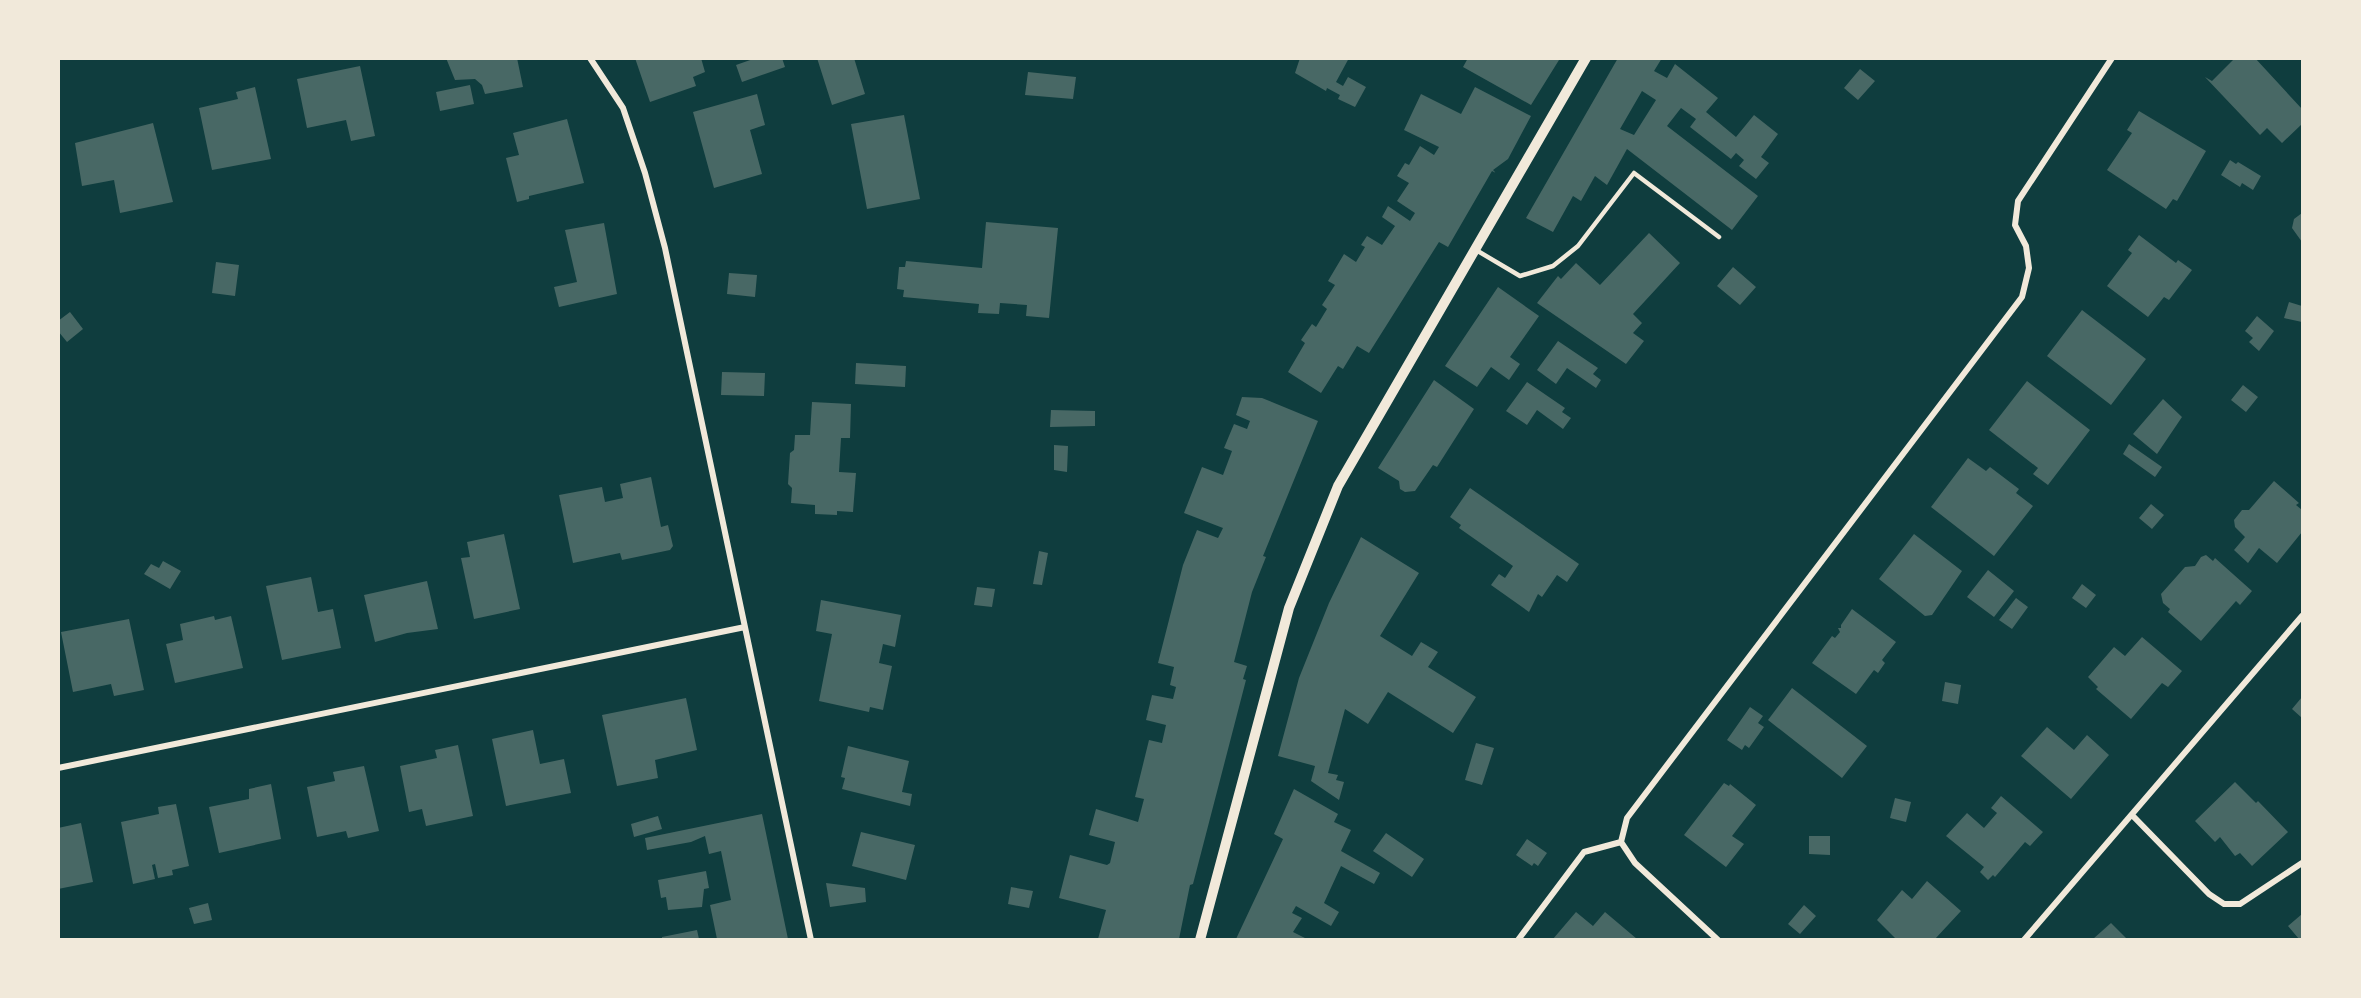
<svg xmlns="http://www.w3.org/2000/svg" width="2361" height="998" font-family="'Titillium Web',sans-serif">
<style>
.building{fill:#486865;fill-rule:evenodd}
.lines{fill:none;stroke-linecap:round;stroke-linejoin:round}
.service{stroke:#f1e9da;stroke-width:4.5}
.minor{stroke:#f1e9da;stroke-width:6}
.tertiary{stroke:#f1e9da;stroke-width:10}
</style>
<rect width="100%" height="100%" fill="#0f3d3e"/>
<path class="building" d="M446 58H517L523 87 485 94 482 85 475 79 455 80Z
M635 58H701L705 72 693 77 696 86 650 102Z
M756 58H782L785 67 742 82 736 65Z
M817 58H854L865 94 832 105Z
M1300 58H1349L1336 82 1343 86 1348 77 1366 87 1355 107 1338 99 1340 95 1327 88 1326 91 1295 73Z
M1468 58H1556L1559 60 1531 105 1463 67Z
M1618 58H1662L1654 71 1667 78 1675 64 1718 98 1706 112 1736 137 1754 115 1778 134 1761 157 1769 163 1756 179 1739 166 1744 160 1736 153 1731 159 1690 127 1696 119 1681 108 1667 126 1758 196 1732 230 1627 149 1607 185 1595 176 1581 201 1573 196 1553 232 1526 218ZM1642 91 1656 100 1634 135 1620 129Z
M2235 58H2255L2302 109V124L2282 143 2267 128 2260 135 2205 77 2212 81Z
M360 66 375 136 351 141 346 120 307 128 297 79Z
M1860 69 1875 81 1858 100 1844 88Z
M1028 72 1076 77 1073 99 1025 95Z
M470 85 474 104 440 111 436 92Z
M255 87 271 159 212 170 199 108 238 99 236 92Z
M1475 87 1531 116 1508 159 1493 170 1496 173 1492 171 1448 247 1439 242 1369 353 1357 346 1343 369 1338 366 1321 393 1288 372 1305 343 1301 340 1312 324 1316 327 1327 309 1322 305 1335 285 1328 281 1344 254 1356 262 1365 247 1361 245 1367 236 1382 245 1395 226 1382 217 1388 206 1410 221 1415 213 1397 201 1409 183 1397 176 1405 163 1409 165 1420 146 1434 155 1439 147 1404 130 1421 94 1461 114Z
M757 94 765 125 750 130 762 174 714 188 693 112Z
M2139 111 2206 151 2177 201 2173 199 2166 209 2107 170 2132 133 2127 130Z
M904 115 920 199 867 209 851 124Z
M567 119 584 183 529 196V199L517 202 506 158 519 155 513 133Z
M153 123 173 202 120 213 114 180 82 186 75 143Z
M2230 160 2236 164 2238 162 2261 176 2253 190 2242 183 2240 187 2221 175Z
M2302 213V242L2292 228 2294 219Z
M986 222 1058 228 1049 318 1026 316 1027 305 1000 303 999 314 978 313 979 304 903 297 904 290 897 289 899 267H905L906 261 982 268Z
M604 223 617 294 559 307 554 287 577 282 565 230Z
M1649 233 1680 263 1633 314 1642 323 1633 333 1644 341 1626 364 1537 303 1558 276 1561 279 1576 263 1600 285Z
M2139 235 2176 263 2178 260 2192 270 2169 300 2164 297 2148 317 2107 286 2132 253 2128 250Z
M216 262 239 265 235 296 212 293Z
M1733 267 1756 287 1740 305 1717 286Z
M729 273 757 275 755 297 727 294Z
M1498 287 1539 316 1510 357 1520 364 1509 380 1491 367 1477 387 1445 366Z
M2289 302 2302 306V322L2284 318Z
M2082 310 2146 359 2111 405 2047 356Z
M70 312 83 329 67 342 58 331V321Z
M2257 316 2274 331 2259 351 2249 342 2253 338 2245 331Z
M1558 341 1598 368 1593 374 1601 380 1596 388 1567 368 1556 384 1537 370Z
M856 363 906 366 905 387 855 384Z
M722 372 765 373 764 396 721 395Z
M1434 380 1474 409 1437 467 1433 465 1415 491 1405 492 1400 489 1399 481 1378 468Z
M2027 381 2090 430 2048 485 2033 474 2038 468 1989 430Z
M1527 382 1565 408 1562 412 1571 418 1563 429 1537 410 1527 425 1506 411Z
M2243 385 2258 397 2246 412 2231 400Z
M1242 397 1262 398 1318 421 1263 556 1266 557 1252 592 1234 662 1247 666 1243 679 1246 680 1193 884 1190 885 1179 939H1098L1106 910 1059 898 1070 855 1107 865 1110 863 1115 842 1089 835 1096 809 1138 822 1144 799 1135 797 1149 740 1162 743 1166 725 1146 720 1152 695 1173 699 1176 687 1170 685 1174 667 1158 663 1183 565 1197 530 1218 538 1223 528 1184 513 1202 467 1223 475 1232 451 1224 448 1234 424 1247 429 1250 421 1236 415Z
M2163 399 2182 417 2157 454 2133 434Z
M812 402 851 404 850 438H841L839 472 856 473 853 512 837 511V515L815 514V505L791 503 792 488 788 484 790 453 794 450 795 435H810Z
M1051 410 1095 411V426L1050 427Z
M2129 444 2162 467 2155 477 2123 454Z
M1054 445 1068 446 1067 472 1054 470Z
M1968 458 1986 471 1990 467 2019 489 2016 493 2033 506 1994 556 1931 507Z
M651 477 661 527 668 525 673 546 670 550 622 560 620 553 573 563 559 495 602 487 605 502 623 498 620 484Z
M2274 481 2299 503 2296 505 2302 510V532L2277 563 2259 548 2248 563 2234 550 2245 537 2235 527 2234 520 2242 510H2249Z
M1470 488 1579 564 1567 582 1557 575 1542 597 1538 594 1529 612 1491 585 1499 574 1505 578 1513 566 1459 528 1461 525 1450 517Z
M2151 504 2164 515 2152 529 2139 518Z
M504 534 520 609 474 619 461 558 470 557 467 542Z
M1914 534 1962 571 1932 615 1925 616 1879 579Z
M1361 537 1419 573 1380 636 1412 656 1421 642 1438 652 1428 667 1476 697 1453 733 1388 692 1368 724 1345 709 1328 773 1338 775 1336 780 1344 782 1339 800 1311 781 1315 766 1278 756 1299 678 1329 603Z
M1039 551 1048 553 1042 585 1033 584Z
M2206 555 2213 561 2215 558 2252 591 2240 605 2236 601 2201 641 2168 612 2170 609 2163 603 2161 594 2185 567 2195 566 2201 557Z
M163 561 181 571 170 589 144 574 151 564 159 568Z
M1988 570 2014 591 1994 617 1967 597Z
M311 577 318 612 333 609 341 648 282 660 266 586Z
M427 581 438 629 407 633 375 642 364 595Z
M2082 584 2096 595 2086 608 2072 598Z
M977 587 995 589 992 607 974 605Z
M2016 598 2028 607 2012 629 1999 620Z
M821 600 901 615 895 647 883 644 879 663 892 666 883 710 870 707 869 712 819 701 832 634 816 631Z
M1852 609 1896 642 1882 660 1885 663 1878 673 1874 670 1856 694 1812 663 1832 636 1835 638 1840 632 1838 628H1841V625Z
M214 616 215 620 231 616 243 668 175 683 166 644 183 640 180 624Z
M129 619 144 690 114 696 111 684 73 692 61 632Z
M2142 637 2182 671 2168 687 2162 683 2131 719 2096 689 2098 687 2088 677 2114 647 2125 656Z
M1945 682 1961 685 1958 704 1942 701Z
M1792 688 1867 746 1842 778 1768 720Z
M2302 697V718L2292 709Z
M686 698 697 750 655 760 658 778 617 786 602 715Z
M1750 707 1763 716 1758 723 1764 727 1749 748 1745 745 1742 750 1727 740Z
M2047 727 2074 750 2087 735 2109 755 2071 799 2021 756Z
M533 730 540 764 564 759 571 793 506 806 492 739Z
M1476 743 1494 748 1482 785 1465 780Z
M458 745 473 816 426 826 422 809 409 812 400 766 437 758 435 750Z
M848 746 909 761 902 792 912 794 910 806 842 789 845 778 841 777Z
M364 766 379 831 348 838 346 831 317 837 307 787 335 781 333 772Z
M2235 782 2256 803 2258 801 2288 832 2252 866 2240 853 2235 856 2220 837 2215 842 2195 821Z
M1724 783 1729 786 1730 784 1756 805 1732 836 1744 844 1726 867 1684 835Z
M271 784 281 839 219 853 209 807 249 799V789Z
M1294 789 1338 814 1334 822 1351 830 1341 851 1380 873 1374 884 1341 866 1324 903 1339 912 1331 926 1296 906 1292 913 1302 918 1293 932 1307 939H1236L1283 839 1274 834Z
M2001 796 2043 832 2030 846 2025 842 1995 877 1993 875 1988 880 1980 872 1984 867 1946 836 1967 813 1984 828 1997 813 1991 808Z
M1895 798 1911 802 1906 822 1890 818Z
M176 804 189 866 172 870 173 875 158 878 155 864 152 865 155 879 133 884 121 822 159 814 158 807Z
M762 814 788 939H717L710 905 731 900 721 851 709 854 705 836 691 842 647 850 645 838Z
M658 816 662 829 634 837 631 824Z
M81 823 93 882 58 889V828Z
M861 832 915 845 906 880 852 866Z
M1386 833 1424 859 1412 877 1373 851Z
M1809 836H1830V855L1809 854Z
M1527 839 1547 853 1538 866 1534 863 1532 866 1516 855Z
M706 871 709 888 704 889 702 907 668 910 666 897 661 898 658 880Z
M1927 881 1961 911 1935 939H1896L1877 920 1902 890 1912 899Z
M826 883 865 888 866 902 830 907Z
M1011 887 1033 891 1029 908 1008 904Z
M208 903 212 920 194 924 189 908Z
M1804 905 1816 916 1800 934 1788 924Z
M1576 912 1593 926 1605 912 1637 939H1553Z
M2302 914V939H2299L2288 926Z
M2111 923 2127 939H2093Z
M697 930 699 939H662V937Z"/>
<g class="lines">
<path class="service" d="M1476 250 1520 276 1553 266 1578 246 1634 173 1719 237"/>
<path class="minor" d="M590 58 623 108 645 173 665 248 811 940
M58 768 745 627
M2132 815 2209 894 2224 904H2240L2302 863
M1518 940 1584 852 1621 842
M1718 940 1635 863 1621 842 1627 818 2022 297 2029 268 2026 246 2015 225 2018 201 2112 58
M2024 940 2302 616"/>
<path class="tertiary" d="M1200 940 1289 608 1338 486 1586 58"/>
</g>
<rect width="2361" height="998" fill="none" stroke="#f1e9da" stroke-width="120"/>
</svg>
